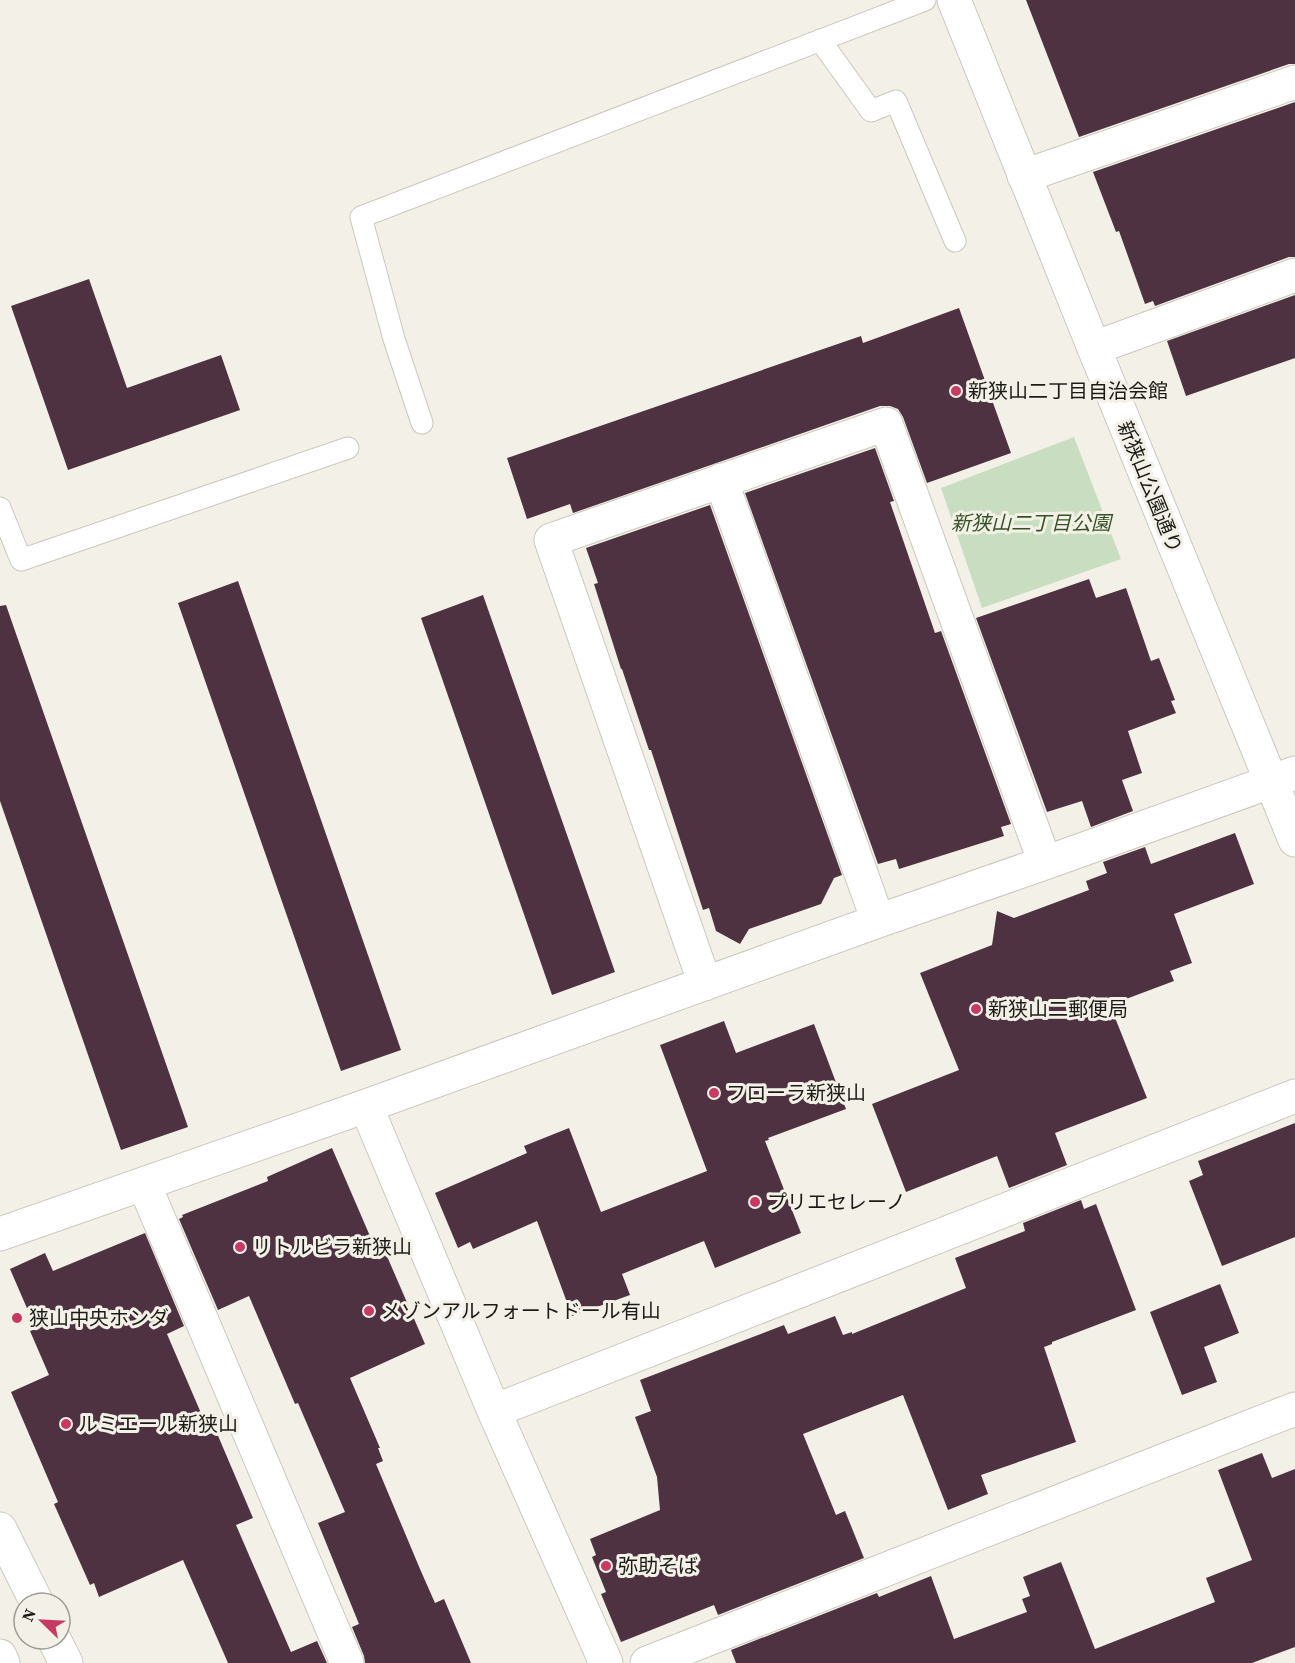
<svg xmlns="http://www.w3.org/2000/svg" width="1295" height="1663" font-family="'Source Serif 4','Noto Sans JP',serif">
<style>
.green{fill:#c9dec0}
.building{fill:#4f3242}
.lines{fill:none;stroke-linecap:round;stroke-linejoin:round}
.lane-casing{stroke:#cac8be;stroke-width:23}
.street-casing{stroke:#cac8be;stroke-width:35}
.secondary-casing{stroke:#cac8be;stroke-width:35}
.highway-casing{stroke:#cac8be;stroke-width:35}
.lane{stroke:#fff;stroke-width:21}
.street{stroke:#fff;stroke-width:33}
.secondary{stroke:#fff;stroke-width:33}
.highway{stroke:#fff;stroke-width:33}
.poi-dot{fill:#c83a64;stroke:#f3f1e7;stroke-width:2}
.labels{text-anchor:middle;stroke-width:6;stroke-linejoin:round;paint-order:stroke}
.poi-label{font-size:20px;fill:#1b1a17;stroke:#f3f1e7;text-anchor:start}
.street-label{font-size:20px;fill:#1b1a17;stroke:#f3f1e7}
.park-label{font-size:20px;font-style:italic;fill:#355226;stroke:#f3f1e7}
</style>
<rect width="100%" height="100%" fill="#f3f1e7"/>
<path class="green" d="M1074 437 1121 559 982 608 941 488Z"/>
<path class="building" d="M1026 0H1295V64H1289L1079 137Z
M1295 102V257H1289L1155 306 1153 301 1145 304 1119 231 1116 232 1093 172Z
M89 279 127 388 221 355 240 410 68 470 11 306Z
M1295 295V358L1186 396 1167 341Z
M959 308 1011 453 927 483 903 417 898 409 890 406H880L573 513 570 504 527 519 507 458 861 336 863 343Z
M875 448 894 501 890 502 935 633 941 631 1011 824 1001 827 1004 836 899 869 896 859 878 864 745 493Z
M710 505 842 875 834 878 821 904 749 929 740 944 716 931 709 908 703 910 651 750H649L622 669H621L594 584 598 583 586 548Z
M1089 579 1096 598 1126 588 1151 661 1159 658 1175 700 1171 701 1176 713 1128 731 1142 773 1122 780 1133 811 1091 827 1082 801 1047 812 976 618Z
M238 581 401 1050 341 1071 178 603Z
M483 595 615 972 552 995 421 618Z
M6 605 188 1127 121 1150 0 801V606Z
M1235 833 1254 884 1174 914 1192 963 1170 971 1174 981 1110 1005 1147 1098 1055 1133 1067 1165 1009 1188 997 1156 906 1192 872 1104 959 1070 920 973 992 945 997 911 1014 918 1089 890 1086 881 1107 873 1103 862 1145 847 1151 864Z
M724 1021 736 1053 814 1024 846 1109 768 1138 769 1140 765 1141 801 1233 715 1268 704 1241 622 1274 630 1295 572 1316 537 1221 473 1249 470 1242 458 1248 435 1193 527 1153 524 1146 569 1128 601 1212 707 1171 660 1045Z
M1295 1123V1237L1222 1266 1189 1181 1203 1175 1198 1161Z
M332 1148 376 1250 383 1247 425 1344 350 1378 380 1448H378L383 1461 376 1464 420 1569 435 1603 444 1599 471 1663H365L364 1656 352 1627 359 1624 318 1523 345 1512 298 1403 295 1404 249 1296 218 1310 179 1219 183 1217 182 1215 268 1181 267 1177Z
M1081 1200 1084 1209 1096 1204 1136 1310 1052 1342V1344L1044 1347 1076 1442 981 1475 988 1494 948 1510 903 1395 803 1434 836 1515 845 1511 864 1558 718 1615 714 1605 621 1642 601 1594 606 1592 592 1557 596 1555 590 1539 660 1510 657 1477 635 1417 651 1411 640 1380 784 1325 788 1334 835 1316 843 1335 852 1332V1334L966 1288 955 1258 1025 1231 1023 1223Z
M145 1233 184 1326 167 1334 210 1434 216 1431 253 1518 236 1525 291 1652 317 1641 327 1663H228L183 1560 99 1597 94 1583 90 1585 54 1504 58 1502 11 1392 49 1375 30 1331 36 1329 10 1269 45 1253 53 1271Z
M1220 1284 1239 1333 1204 1347 1217 1382 1182 1395 1150 1312Z
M1262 1453 1272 1478 1295 1469V1647L1252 1663H736L731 1650 877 1593 879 1597 931 1576 954 1639 1027 1612 1022 1599 1030 1596 1023 1577 1061 1562 1095 1649 1215 1602 1206 1578 1252 1560 1218 1470Z"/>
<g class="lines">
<defs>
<path id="lane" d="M820 40 871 111 896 101 955 241
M422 423 394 339 361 217 925 0
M0 508 21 560 348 448"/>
<path id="street" d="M1024 176 1295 82
M1094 348 1295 275
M721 480 878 921
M705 984 551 540 886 424 1045 863
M366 1106 494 1411 606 1663
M144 1184 347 1663
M0 1234 366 1106 878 921 1045 863 1295 773
M494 1411 1295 1096
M647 1663 1295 1409"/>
<path id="secondary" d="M954 0 1094 348 1295 840"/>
<path id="highway" d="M0 1529 37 1603
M54 1639 66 1663
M0 1656 3 1663"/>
</defs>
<use href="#lane" class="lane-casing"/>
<use href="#street" class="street-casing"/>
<use href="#secondary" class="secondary-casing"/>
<use href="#highway" class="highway-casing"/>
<use href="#lane" class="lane"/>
<use href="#street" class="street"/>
<use href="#secondary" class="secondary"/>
<use href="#highway" class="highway"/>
</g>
<g class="poi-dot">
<circle cx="956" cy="391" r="6"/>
<circle cx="976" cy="1009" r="6"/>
<circle cx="714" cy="1093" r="6"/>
<circle cx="755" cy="1202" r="6"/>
<circle cx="240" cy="1247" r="6"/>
<circle cx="369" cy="1311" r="6"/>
<circle cx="17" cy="1318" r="6"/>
<circle cx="66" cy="1424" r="6"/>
<circle cx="606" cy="1566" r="6"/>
</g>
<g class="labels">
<g class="poi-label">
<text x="968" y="398">新狭山二丁目自治会館</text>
<text x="988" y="1016">新狭山二郵便局</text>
<text x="726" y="1100">フローラ新狭山</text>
<text x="767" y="1209">プリエセレーノ</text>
<text x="252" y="1254">リトルビラ新狭山</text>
<text x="381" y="1318">メゾンアルフォートドール有山</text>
<text x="29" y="1325">狭山中央ホンダ</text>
<text x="78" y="1431">ルミエール新狭山</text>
<text x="618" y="1573">弥助そば</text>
</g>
<g class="street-label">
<text transform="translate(1150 487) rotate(68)" y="7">新狭山公園通り</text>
</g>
<g class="park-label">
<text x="1031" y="530">新狭山二丁目公園</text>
</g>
</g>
<g transform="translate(42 1621) rotate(294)"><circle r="28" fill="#f3f1e7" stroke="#9d9b94" stroke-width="1.5"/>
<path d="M0-4.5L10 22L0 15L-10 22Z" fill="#c83a64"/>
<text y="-9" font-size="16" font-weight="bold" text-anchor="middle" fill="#1b1a17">N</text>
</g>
</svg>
